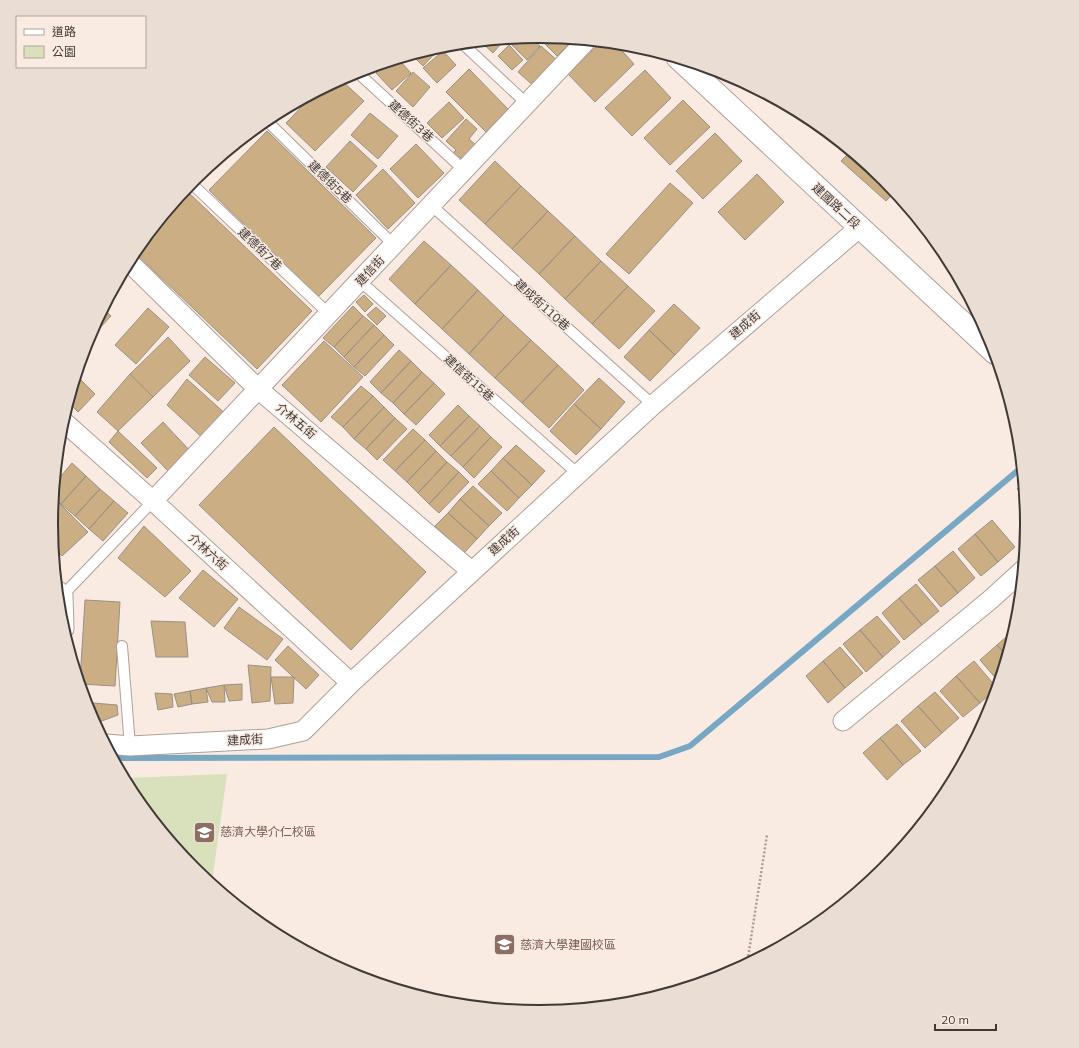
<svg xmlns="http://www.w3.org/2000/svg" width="1079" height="1048" font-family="Mulish,'Noto Sans TC',sans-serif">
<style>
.green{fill:#d8e1bc}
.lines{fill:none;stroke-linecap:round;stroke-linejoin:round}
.stream{stroke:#78a7c3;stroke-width:6}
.building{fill:#ccae85;stroke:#999084}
.lane-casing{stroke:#aea198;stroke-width:12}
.street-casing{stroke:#aea198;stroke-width:21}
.secondary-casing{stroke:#aea198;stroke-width:24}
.path{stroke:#a89e97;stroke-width:2.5;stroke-dasharray:2 2;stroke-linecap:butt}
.lane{stroke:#fff;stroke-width:10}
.street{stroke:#fff;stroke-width:19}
.secondary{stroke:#fff;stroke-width:22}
.labels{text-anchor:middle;stroke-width:3;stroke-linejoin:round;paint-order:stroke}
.street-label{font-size:12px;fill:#3f3a36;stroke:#f9ebe2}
.education-label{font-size:12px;fill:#785e54;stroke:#f9ebe2;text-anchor:start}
.rim{fill:none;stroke:#3f3a36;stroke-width:2}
</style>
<rect width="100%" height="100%" fill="#f9ebe2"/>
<path class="green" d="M227 774 212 882 211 883 194 869 134 795 124 778Z"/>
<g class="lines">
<path class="stream" d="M114 758 659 757 690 746 1022 467"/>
</g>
<path class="building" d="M540 36 555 38 547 46 538 37Z
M529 37 540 46 527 60 508 41 511 39Z
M555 38 574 39 557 56 547 46Z
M505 39 493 53 481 42Z
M601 42 615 43 634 64 595 102 568 74Z
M509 45 523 60 512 70 498 56Z
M442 46 423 66 412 55Z
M541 46 559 62 536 88 518 72Z
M443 51 456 65 437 83 423 68Z
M398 59 411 73 392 90 376 73 389 62Z
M469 69 508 109 486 132 446 92Z
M645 70 671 98 632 136 605 108Z
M413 72 430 87 413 107 396 91Z
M341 80 364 101 315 151 286 123 315 93Z
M683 100 710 127 670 165 644 138Z
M449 102 464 118 442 138 427 123Z
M370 113 398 136 378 159 351 135Z
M466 119 477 129 469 139 477 146 464 159 461 157 458 161 452 154 456 150 446 141Z
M267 131 376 238 318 297 209 190Z
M715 133 742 161 703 199 676 171Z
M350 141 377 166 353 192 326 167Z
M416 144 444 173 418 198 390 169Z
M851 151 885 179 895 191 886 201 841 161Z
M495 161 521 186 485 224 459 200Z
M383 169 415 203 388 229 356 195Z
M757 174 784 202 745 240 718 212Z
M670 183 693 203 629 274 606 254Z
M521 186 548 211 512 249 485 224Z
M188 192 312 311 257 369 134 252 157 224Z
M548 211 575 236 539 274 512 249Z
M575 236 601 261 565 299 539 274Z
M424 241 451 265 415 304 389 279Z
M601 261 628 286 592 324 565 299Z
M451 265 478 290 442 329 415 304Z
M628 286 655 311 619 349 592 324Z
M478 290 504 315 469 354 442 329Z
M364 295 373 304 365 312 356 302Z
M674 304 700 328 675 355 649 330Z
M353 306 363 316 334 347 323 338Z
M376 307 386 316 377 325 367 315Z
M148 308 169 327 136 364 115 345Z
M104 309 111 316 87 342 89 337Z
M504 315 531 340 495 378 469 354Z
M363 316 374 325 344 357 334 347Z
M374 325 384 335 354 367 344 357Z
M649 330 675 355 650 381 624 357Z
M384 335 394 345 365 376 354 367Z
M168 337 190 361 153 397 130 374Z
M531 340 558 365 522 403 495 378Z
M324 341 363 377 321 422 282 385Z
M399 350 411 361 381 393 370 382Z
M205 357 235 383 218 401 189 375Z
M411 361 422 372 393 403 381 393Z
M558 365 584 390 549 428 522 403Z
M422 372 434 383 404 414 393 403Z
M130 374 153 397 118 431 97 412Z
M77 376 95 394 78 412 69 403Z
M599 378 625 402 601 429 574 404Z
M187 379 229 417 206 441 167 405Z
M434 383 445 394 416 425 404 414Z
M361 386 373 396 343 427 331 417Z
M373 396 384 407 354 439 343 427Z
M574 404 601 429 576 455 550 431Z
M458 405 469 416 440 446 429 435Z
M384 407 395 418 366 449 354 439Z
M469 416 480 426 451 456 440 446Z
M395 418 407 429 377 460 366 449Z
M163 422 192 453 170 473 141 443Z
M480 426 491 437 463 467 451 456Z
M274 427 426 572 351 650 199 505Z
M413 429 425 440 395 471 383 460Z
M118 431 157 468 147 478 109 442Z
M491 437 502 447 474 478 463 467Z
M425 440 436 451 407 482 395 471Z
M516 445 545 471 532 485 503 458Z
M436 451 447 462 418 493 407 482Z
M503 458 532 485 519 498 491 471Z
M447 462 459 472 429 504 418 493Z
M72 463 86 476 61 504 54 497 56 482Z
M491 471 519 498 507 511 478 484Z
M459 472 469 482 439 513 429 504Z
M86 476 100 489 75 516 61 504Z
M1023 482 1025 495 1017 489Z
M473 486 502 513 489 526 460 499Z
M100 489 114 501 89 529 75 516Z
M54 498 88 532 62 556 54 548 52 524Z
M460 499 489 526 477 539 448 513Z
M114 501 128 513 103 541 89 529Z
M448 513 477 539 464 553 435 526Z
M992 520 1015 547 998 562 975 534Z
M144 526 191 571 165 597 118 558Z
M975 534 998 562 981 576 958 549Z
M953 551 975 578 958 593 935 566Z
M935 566 958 593 941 607 918 580Z
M203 570 238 599 214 627 179 598Z
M916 584 939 611 922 625 899 598Z
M899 598 922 625 904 640 882 613Z
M85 600 120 602 115 686 80 684V681Z
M239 607 283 639 267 660 224 628Z
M877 616 900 642 883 657 860 630Z
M151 621 185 622 188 657H156Z
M860 630 883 657 866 672 843 644Z
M1014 630 1015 631 1007 656 997 645Z
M997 645 1007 656 999 682 980 660Z
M288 646 319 675 306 689 275 660Z
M840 647 863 673 845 688 823 661Z
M823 661 845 688 828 703 806 676Z
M974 661 997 688 980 703 956 676Z
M248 665 271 667 270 701 252 703Z
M956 676 980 703 963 717 940 691Z
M271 677H294L293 703 275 704Z
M242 684V700L229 701 224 685Z
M224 685 225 702H212L206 688Z
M206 688 208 702 192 704 190 691Z
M190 691 192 704 178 707 174 694Z
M935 692 959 718 942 733 918 706Z
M155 693 172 694 173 707 158 710Z
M93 703 117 705 118 715 99 722Z
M918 706 942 733 925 748 901 721Z
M897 724 921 751 903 765 880 738Z
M880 738 903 765 887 780 863 753Z"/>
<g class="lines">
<defs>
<path id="lane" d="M463 44 527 104
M357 72 464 170
M266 120 394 245
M191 183 329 314
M431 205 653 405
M360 281 578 474
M63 595 153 501
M122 646 130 746"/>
<path id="street" d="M129 262 257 388 471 571
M63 421 153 501 351 683
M153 501C296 347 442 194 586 41
M58 591 63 595 64 629
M843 721 990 600 1023 570
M106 744 130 746 268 739 303 731 351 683 653 405 860 227"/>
<path id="secondary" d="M678 58 995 353"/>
</defs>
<use href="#lane" class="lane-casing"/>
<use href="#street" class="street-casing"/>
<use href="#secondary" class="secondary-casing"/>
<path class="path" d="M747 964 767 835"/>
<use href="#lane" class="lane"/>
<use href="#street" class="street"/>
<use href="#secondary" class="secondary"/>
</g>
<defs>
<symbol id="university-square" viewBox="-11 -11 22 22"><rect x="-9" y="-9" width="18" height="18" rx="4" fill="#8d6e63" stroke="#f9ebe2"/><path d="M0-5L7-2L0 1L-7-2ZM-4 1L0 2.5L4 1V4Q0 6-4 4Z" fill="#fff"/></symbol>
</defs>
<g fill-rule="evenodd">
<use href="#university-square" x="192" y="820" width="25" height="25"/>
<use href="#university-square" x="492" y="932" width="25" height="25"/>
</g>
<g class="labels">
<g class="street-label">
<text transform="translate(411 121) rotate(42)" y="4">建德街3巷</text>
<text transform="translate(330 182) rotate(44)" y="4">建德街5巷</text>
<text transform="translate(836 206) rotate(43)" y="4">建國路二段</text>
<text transform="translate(260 249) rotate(44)" y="4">建德街7巷</text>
<text transform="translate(370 271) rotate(-47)" y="4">建信街</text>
<text transform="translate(542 305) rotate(42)" y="4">建成街110巷</text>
<text transform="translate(745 325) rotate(-41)" y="4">建成街</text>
<text transform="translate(469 378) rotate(42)" y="4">建信街15巷</text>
<text transform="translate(296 421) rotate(40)" y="4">介林五街</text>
<text transform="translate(504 541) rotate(-42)" y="4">建成街</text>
<text transform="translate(208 552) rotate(42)" y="4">介林六街</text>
<text transform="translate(245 740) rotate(-3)" y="4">建成街</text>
</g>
<g class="education-label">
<text x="220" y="836">慈濟大學介仁校區</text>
<text x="520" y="949">慈濟大學建國校區</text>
</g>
</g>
<path d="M0 0H1079V1048H0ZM58 524a481 481 0 1 1 962 0a481 481 0 1 1-962 0Z" fill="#eaddd4" fill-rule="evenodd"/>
<path class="rim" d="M58 524a481 481 0 1 1 962 0a481 481 0 1 1-962 0Z"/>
<rect x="16" y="16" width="130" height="52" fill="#f9ebe2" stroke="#afa49d"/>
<rect x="24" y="29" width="20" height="6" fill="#ffffff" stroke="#afa49d"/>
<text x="52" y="36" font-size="12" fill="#3f3a36">道路</text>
<rect x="24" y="46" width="20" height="12" fill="#d8e1bc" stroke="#afa49d"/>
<text x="52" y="56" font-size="12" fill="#3f3a36">公園</text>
<path d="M935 1024v6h61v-6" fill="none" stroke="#3f3a36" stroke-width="2"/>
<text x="941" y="1024" font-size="12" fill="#3f3a36" stroke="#f9ebe2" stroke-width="3" paint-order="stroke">20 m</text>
</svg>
